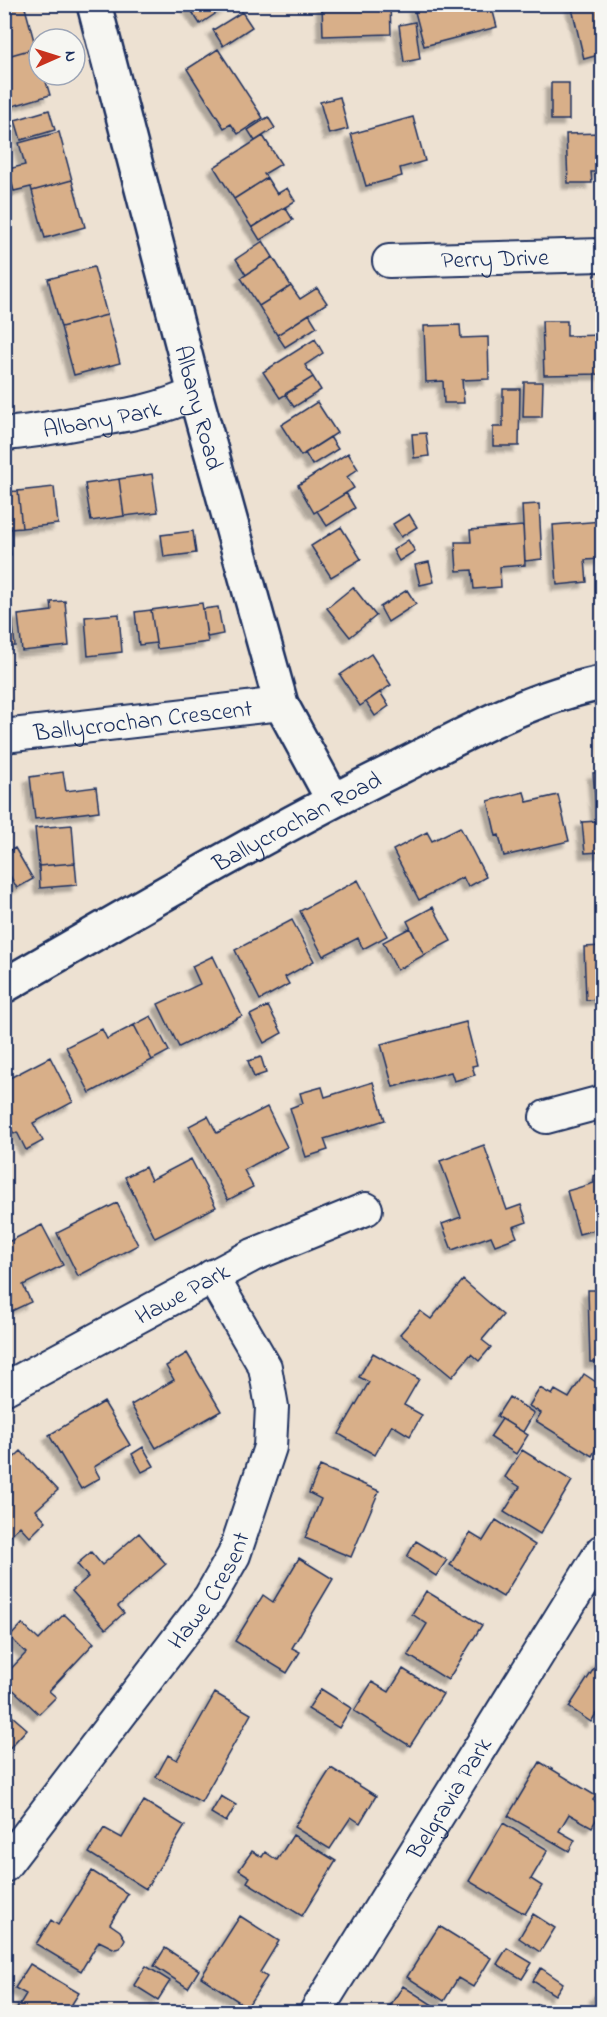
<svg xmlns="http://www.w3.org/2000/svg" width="607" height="2017" font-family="'Indie Flower',sans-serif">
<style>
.building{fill:#d8af89;stroke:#1b2f5e;stroke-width:1.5;filter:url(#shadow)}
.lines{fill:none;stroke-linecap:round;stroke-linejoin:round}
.street-casing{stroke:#1b2f5e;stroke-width:36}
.secondary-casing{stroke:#1b2f5e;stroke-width:38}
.street{stroke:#f6f6f2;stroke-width:32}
.secondary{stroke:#f6f6f2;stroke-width:33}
.labels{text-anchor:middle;stroke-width:4.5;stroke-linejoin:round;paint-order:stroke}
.street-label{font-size:24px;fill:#1b2f5e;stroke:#f6f6f2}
</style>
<defs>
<filter id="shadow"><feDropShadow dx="-5.5" dy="5.5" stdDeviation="1.5" flood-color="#0004"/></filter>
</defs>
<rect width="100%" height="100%" fill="#ede1d2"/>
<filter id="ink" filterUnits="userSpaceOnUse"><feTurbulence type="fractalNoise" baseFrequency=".0167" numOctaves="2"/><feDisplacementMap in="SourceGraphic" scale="12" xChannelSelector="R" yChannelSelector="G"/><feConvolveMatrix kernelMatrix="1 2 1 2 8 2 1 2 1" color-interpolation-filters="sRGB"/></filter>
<g filter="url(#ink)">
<path class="building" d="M24 4 36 48 4 57V5Z
M187 4H230L200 24Z
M322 4H390L391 34 323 36Z
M429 4H491L497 27 424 46 414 8Z
M571 4H602V54L584 59Z
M242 12 252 27 223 46 213 30Z
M415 22 420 59 404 62 399 25Z
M36 48 39 57V75H44L50 95 6 108 4 57Z
M218 49 263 118 238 134 231 124 224 128 187 69Z
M551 83H569V120H551Z
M340 97 348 129 329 134 320 102Z
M49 110 55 130 21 140 15 120Z
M268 117 275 128 255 141 248 130Z
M413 117 425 161 400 168 402 176 366 186 351 134Z
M59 132 72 180 32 191 31 187 14 191 8 169 25 165 19 143Z
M602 133V172H591L592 183H568L566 134Z
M263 136 281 164 264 174 267 178 234 199 214 167Z
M267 178 277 194 287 188 295 201 252 228 234 199Z
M72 180 85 227 45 238 32 191Z
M285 207 293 220 260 240 252 227Z
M263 241 273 257 246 275 236 259Z
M273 257 291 286 259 306 241 278Z
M94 267 107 315 61 327 48 279Z
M291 286 300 299 317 288 327 303 277 335 259 306Z
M309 314 317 327 285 347 277 335Z
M107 315 120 363 74 375 61 327Z
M542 321H567V336L602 335V374L544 375Z
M460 325 461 338 488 337 489 379 462 380 464 403H444L443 381 426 382 424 326Z
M315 339 323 353 305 365 313 377 280 398 263 372Z
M313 377 321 390 294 407 285 394Z
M524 382H543L542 417H523Z
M503 389H520L519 446H493V427H503Z
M317 402 337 433 301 456 281 425Z
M426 433 429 456 414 458 412 434Z
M330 437 338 449 312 465 305 453Z
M348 453 358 469 347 477 354 488 314 513 298 485Z
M152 474 158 512 124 516 119 479Z
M119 479 124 516 91 521 85 484Z
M54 487 58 524 22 528 18 491Z
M18 491 22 528 9 529 11 555H4V492Z
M346 493 355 508 327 526 317 511Z
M539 504 542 559 525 561 522 505Z
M409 514 417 527 401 537 393 524Z
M602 521V559L585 560 587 582 557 585 553 525Z
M523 526 525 565 500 567 501 587 474 589 472 570 457 571 455 542H471L470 530Z
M341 527 361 559 331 577 311 546Z
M193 531 196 553 164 557 161 535Z
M408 540 415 551 399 561 393 550Z
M429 562 434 582 420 585 415 565Z
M353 587 376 616 350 637 327 608Z
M407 590 416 604 388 622 380 607Z
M65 601 69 646 22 651 18 615 52 611 51 602Z
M202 603 208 642 157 649 151 610Z
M4 604H11L15 646 4 647Z
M218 607 223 634 207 637 203 609Z
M151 610 156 643 139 645 135 612Z
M119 614 122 652 88 656 85 617Z
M371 654 391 685 360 706 340 675Z
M380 692 389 706 375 716 366 702Z
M63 772 66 791 96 787 99 811 35 819 30 777Z
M602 772V839H599L593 773Z
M524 792 527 802 558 795 569 841 504 856 499 835 496 836 488 801Z
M598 821 601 852 585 853 582 822Z
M72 825 75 863 39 866 35 828Z
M460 827 486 877 468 887 463 877 419 900 393 850 427 832 432 841Z
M15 848 33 879 17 888 4 865V853Z
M75 863 77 885 40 888 39 866Z
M4 880 12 893 4 898Z
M358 880 387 936 363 949 358 938 323 956 300 911Z
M433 907 451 941 424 955 407 921Z
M292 920 314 961 285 977 289 984 260 1000 235 950Z
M410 928 424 955 397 970 383 942Z
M602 946V999L586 1000 584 947Z
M213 956 242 1016 179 1047 158 1004 200 984 192 966Z
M268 1006 282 1033 264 1043 250 1015Z
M151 1016 169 1051 152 1060 134 1025Z
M466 1022 477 1065 472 1066 475 1075 454 1081 451 1072 393 1087 381 1044Z
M134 1025 152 1060 90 1093 66 1047 102 1029 107 1039Z
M50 1057 73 1102 33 1123 43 1141 26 1150 17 1132 14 1134 4 1116V1081Z
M261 1057 266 1073 254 1077 248 1061Z
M373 1082 385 1120 324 1139 328 1150 306 1157 290 1108 303 1103 300 1093 322 1087 325 1097Z
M267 1107 287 1147 244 1170 253 1187 228 1200 189 1126 208 1116 217 1133Z
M484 1145 507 1210 521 1205 527 1222 513 1227 517 1237 495 1245 491 1236 452 1250 442 1224 461 1217 440 1161Z
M191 1159 216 1207 155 1238 125 1177 145 1167 151 1180Z
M602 1173V1228L579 1234 567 1191 594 1183 593 1176Z
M117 1203 138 1245 78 1276 57 1233Z
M42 1225 63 1265 23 1285 31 1302 5 1314 4 1244Z
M463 1280 503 1315 482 1340 491 1347 479 1361 471 1354 452 1377 400 1334 420 1311 431 1319Z
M588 1290H602V1362H590Z
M187 1353 221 1411 156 1448 131 1405 174 1380 166 1366Z
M373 1353 419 1379 404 1405 422 1415 410 1436 392 1425 375 1455 339 1434 369 1382 359 1377Z
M584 1374 602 1386V1439L592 1456 536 1421 541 1413 529 1406 540 1388 552 1395 555 1390 569 1398Z
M509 1397 534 1413 523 1432 497 1416Z
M104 1402 130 1445 94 1467 100 1478 81 1489 49 1435Z
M502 1419 528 1435 516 1454 490 1437Z
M143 1447 154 1466 142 1472 132 1454Z
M522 1450 572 1481 540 1534 504 1512 520 1487 505 1477Z
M21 1451 58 1490 36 1510 46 1521 30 1537 20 1526 4 1541V1480L9 1476 4 1470V1467Z
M320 1466 379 1491 351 1557 305 1538 321 1499 309 1493Z
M496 1520 535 1545 503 1597 450 1565 470 1533 483 1541Z
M139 1533 166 1564 118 1606 124 1613 106 1629 72 1591 88 1577 77 1564 91 1552 102 1565Z
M416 1541 447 1560 436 1576 407 1557Z
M299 1558 333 1579 292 1648 300 1652 287 1673 235 1641 263 1595 273 1602Z
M426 1591 482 1625 448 1680 408 1655 427 1624 412 1614Z
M64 1614 94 1643 49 1691 56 1697 39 1714 4 1681V1676L26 1653 10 1637 22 1624 39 1640Z
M602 1656V1712L599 1709 591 1722 569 1707Z
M403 1669 443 1694 410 1746 354 1711 372 1682 389 1692Z
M321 1689 351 1708 339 1728 308 1709Z
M215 1693 251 1714 201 1802 156 1777 168 1755 177 1760Z
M4 1709 27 1729 4 1754Z
M540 1762 596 1796 593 1800 602 1806V1809L592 1827 569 1814 559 1831 575 1840 569 1851 508 1816Z
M331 1768 376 1796 360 1823 351 1817 330 1849 294 1827Z
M221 1796 236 1805 226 1822 211 1813Z
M144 1801 185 1826 146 1889 89 1853 104 1828 122 1838Z
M503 1823 548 1850 531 1879 542 1886 525 1914 469 1881Z
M293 1835 336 1861 302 1916 247 1882 250 1877 239 1870 252 1851 262 1857 265 1852 277 1860Z
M92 1871 128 1894 110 1924 120 1931 125 1939 120 1948 115 1949 99 1941 81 1971 36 1944 51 1920 58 1925Z
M533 1914 555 1928 540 1952 519 1938Z
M240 1916 279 1941 260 1972 267 1977 247 2007 201 1977Z
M439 1926 491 1958 473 1987 458 1978 444 2001 407 1977Z
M165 1948 199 1970 188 1988 154 1966Z
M507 1948 532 1963 522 1979 497 1964Z
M30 1964 79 1993 67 2012H15L26 1994 15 1988Z
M146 1966 170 1981 158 2000 134 1985Z
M541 1968 563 1983 555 1995 533 1981Z
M403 1986 439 2009 437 2012H386Z
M602 1989V2005L595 1997Z
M183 2003 198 2012H177Z
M538 2004 552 2012H533Z"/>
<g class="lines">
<defs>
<g id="street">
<path id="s1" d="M389 261 602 255"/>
<path id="s2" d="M4 434C31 432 57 427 83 422 121 416 160 411 195 393"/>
<path id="s3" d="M4 736 281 704"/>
<path d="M546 1117 602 1102"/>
<path id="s4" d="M4 1389 253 1255 366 1209"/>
<path id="s5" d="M4 1866 210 1597 234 1555 270 1447 272 1407 265 1367 212 1276"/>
<path id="s6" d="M316 2012 602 1551"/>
</g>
<g id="secondary">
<path id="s7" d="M94 4 195 393 281 704 333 800"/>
<path id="s8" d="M4 986C136 910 266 833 402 766 467 733 531 697 602 683"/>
</g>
</defs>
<use href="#street" class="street-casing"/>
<use href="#secondary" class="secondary-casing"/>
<use href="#street" class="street"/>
<use href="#secondary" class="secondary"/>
</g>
</g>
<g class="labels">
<g class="street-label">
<text dy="8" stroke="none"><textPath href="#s1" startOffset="106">Perry Drive</textPath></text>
<text dy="8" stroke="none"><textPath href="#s7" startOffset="417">Albany Road</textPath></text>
<text dy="8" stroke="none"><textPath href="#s2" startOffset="99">Albany Park</textPath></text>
<text dy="8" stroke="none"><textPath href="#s3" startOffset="140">Ballycrochan Crescent</textPath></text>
<text dy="8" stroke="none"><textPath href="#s8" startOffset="336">Ballycrochan Road</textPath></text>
<text dy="8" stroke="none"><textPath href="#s4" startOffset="202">Hawe Park</textPath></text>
<text dy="8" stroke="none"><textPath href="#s5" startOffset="344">Hawe Cresent</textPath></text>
<text dy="8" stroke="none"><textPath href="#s6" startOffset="252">Belgravia Park</textPath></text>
</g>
</g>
<rect width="607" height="2017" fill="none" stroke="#f6f6f2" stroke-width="24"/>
<rect x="12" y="12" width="583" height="1993" fill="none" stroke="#1b2f5e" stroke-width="2" filter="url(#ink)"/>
<g transform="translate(57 57) rotate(87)"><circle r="28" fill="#f6f6f2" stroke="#9ea6b7" stroke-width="1.5"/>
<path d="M0-4.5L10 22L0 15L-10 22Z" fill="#c8321e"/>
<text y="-9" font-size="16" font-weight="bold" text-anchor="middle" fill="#1b2f5e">N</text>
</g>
</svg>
